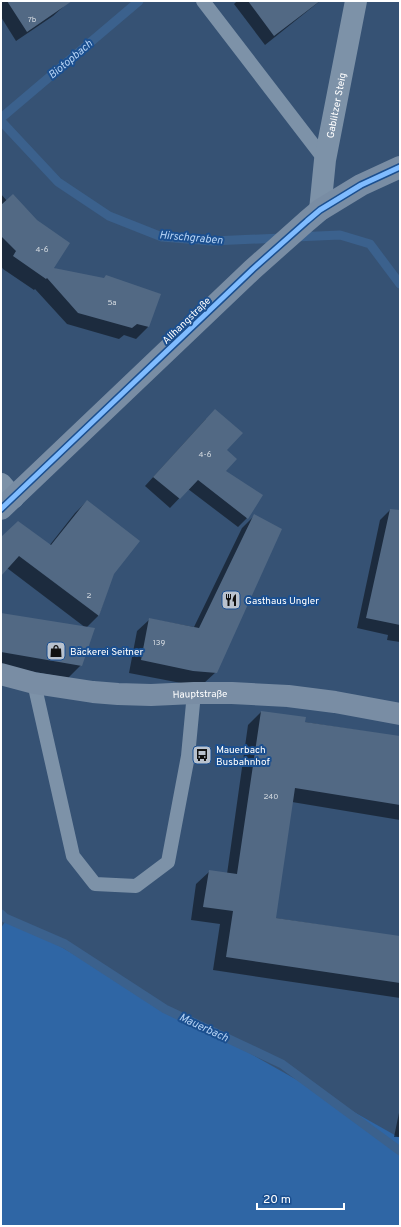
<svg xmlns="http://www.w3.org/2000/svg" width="401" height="1227" font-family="Overpass,sans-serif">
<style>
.green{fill:#2f66a5}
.shadow{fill:#0007}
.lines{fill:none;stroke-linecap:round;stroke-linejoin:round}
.stream{stroke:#3b618d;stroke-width:9}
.building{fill:#526984}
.lane{stroke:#7d92a8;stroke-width:14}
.street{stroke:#7d92a8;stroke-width:22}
.secondary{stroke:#798da4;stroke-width:22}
.cycleway-casing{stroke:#1b4f8f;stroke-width:8}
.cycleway{stroke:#80bcff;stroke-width:5}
.labels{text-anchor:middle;stroke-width:4;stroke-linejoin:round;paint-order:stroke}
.number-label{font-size:8px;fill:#d4dae0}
.street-label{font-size:10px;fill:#fff;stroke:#1b4f8f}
.poi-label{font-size:10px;fill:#fff;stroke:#1b4f8f;text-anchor:start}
.water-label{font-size:11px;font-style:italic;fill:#b5d3f5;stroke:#1b4f8f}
</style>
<rect width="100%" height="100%" fill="#365274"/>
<path class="green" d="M8 917 400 1138V1226H1V928Z"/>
<path class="shadow" d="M1 1H59L63 7 53 16 16 41 1 17Z
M237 1H320L265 45 234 4Z
M1 194 7 201 52 268 159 294 148 327 136 339 124 335 119 339 67 324 35 289 34 290 3 269 1 266Z
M206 419 226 450 225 471 247 518 238 527 188 489 170 508 145 486Z
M87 501 113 574 99 615 86 628 7 568 1 575V538L49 546 75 513Z
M390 510 400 512V642L387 640 388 635 357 628 380 520Z
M254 516 216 672 203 684 181 683 129 673 137 631 150 619 194 627 242 528Z
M1 614 81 665 68 678 1 666Z
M261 712 304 722 400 737V820L292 802 275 918 400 937V998L213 970 220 924 191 920 196 884 210 871 227 874 248 725Z
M400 1108V1137H394Z"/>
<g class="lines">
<path class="stream" d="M1 118 139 1
M1 121 58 182 109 216 162 237 212 241 282 238
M295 237 340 235 370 244 400 284
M1 914 5 918 65 944 165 1009 282 1064 400 1151"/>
</g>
<path class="building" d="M7 1H72L27 32Z
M248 1H320L274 36Z
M13 194 37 220 70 243 54 268 104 278 106 275 161 294 149 327 137 324 132 328 78 313 47 278 46 279 13 256 16 251 1 236V205Z
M215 409 243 433 227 450 237 459 226 471 263 495 248 519 198 480 180 499 153 477Z
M87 500 140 541 114 574 99 616 19 556 1 576V537L18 521 51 545Z
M390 509 400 510V625L366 618Z
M254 514 282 529 217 673 193 671 141 660 149 618 199 628Z
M1 613 95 628 82 666 1 652Z
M261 711 306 717 305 722 400 736V805L295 788 276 918 400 936V983L226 957 233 911 203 907 209 870 237 874Z"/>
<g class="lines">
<path class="lane" d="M203 1 325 160
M34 683 73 856 95 884 136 886 168 862 188 756 194 693"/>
<g class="street">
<path id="s1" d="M320 210 325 160 356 1"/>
<path d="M1 484 13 498"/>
</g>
<g class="secondary">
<path d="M1 509 253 269 307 221 320 210 361 185 400 167"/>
<path id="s2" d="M1 674 34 683 93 692 118 694 151 695 194 693H232L288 696 335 702 400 714"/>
</g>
<defs>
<path id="cycleway" d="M1 509 253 269 307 221 320 210 361 185 400 167"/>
</defs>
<use href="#cycleway" class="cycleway-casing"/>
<use href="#cycleway" class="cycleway"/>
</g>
<defs>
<symbol id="restaurant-square" viewBox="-11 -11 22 22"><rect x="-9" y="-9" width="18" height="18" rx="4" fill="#b9c2ce" stroke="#1b4f8f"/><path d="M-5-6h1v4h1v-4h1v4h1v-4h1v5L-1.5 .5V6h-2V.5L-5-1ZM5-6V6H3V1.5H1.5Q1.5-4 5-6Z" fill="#111"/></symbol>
<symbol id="shop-square" viewBox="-11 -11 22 22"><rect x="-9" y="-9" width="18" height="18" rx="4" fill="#b9c2ce" stroke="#1b4f8f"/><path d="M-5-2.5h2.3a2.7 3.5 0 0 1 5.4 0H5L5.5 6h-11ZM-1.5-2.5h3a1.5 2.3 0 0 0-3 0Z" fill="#111"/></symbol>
<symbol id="bus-square" viewBox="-11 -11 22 22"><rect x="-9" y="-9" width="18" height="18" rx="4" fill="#b9c2ce" stroke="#1b4f8f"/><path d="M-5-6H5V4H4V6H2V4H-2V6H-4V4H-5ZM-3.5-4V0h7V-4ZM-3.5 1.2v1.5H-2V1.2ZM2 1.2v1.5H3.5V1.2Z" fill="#111"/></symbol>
</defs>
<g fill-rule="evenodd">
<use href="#restaurant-square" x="220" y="589" width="22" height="22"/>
<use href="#shop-square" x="45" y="640" width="22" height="22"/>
<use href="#bus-square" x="191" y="744" width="22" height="22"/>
</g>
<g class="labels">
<g class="number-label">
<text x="32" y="22">7b</text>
<text x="42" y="252">4-6</text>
<text x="112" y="305">5a</text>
<text x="205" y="457">4-6</text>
<text x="89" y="598">2</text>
<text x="159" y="645">139</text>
<text x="271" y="799">240</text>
</g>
<g class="street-label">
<text dy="4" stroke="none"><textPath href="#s1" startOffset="106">Gablitzer Steig</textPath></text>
<text transform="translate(186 320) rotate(-44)" y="4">Allhangstraße</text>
<text dy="4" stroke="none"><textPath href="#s2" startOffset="201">Hauptstraße</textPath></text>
</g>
<g class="poi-label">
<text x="245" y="604">Gasthaus Ungler</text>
<text x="70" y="655">Bäckerei Seitner</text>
<text x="216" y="753">Mauerbach<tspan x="216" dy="12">Busbahnhof</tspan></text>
</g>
<g class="water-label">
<text transform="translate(70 59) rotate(-40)" y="4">Biotopbach</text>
<text transform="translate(191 237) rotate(5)" y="4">Hirschgraben</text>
<text transform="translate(204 1027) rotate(25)" y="4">Mauerbach</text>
</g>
</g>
<rect width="401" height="1227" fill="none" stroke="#ffffff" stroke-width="4"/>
<path d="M257 1203v6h87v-6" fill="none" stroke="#ffffff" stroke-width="2"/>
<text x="263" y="1203" font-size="12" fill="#ffffff" stroke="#1b4f8f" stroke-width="3" paint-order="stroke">20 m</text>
</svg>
